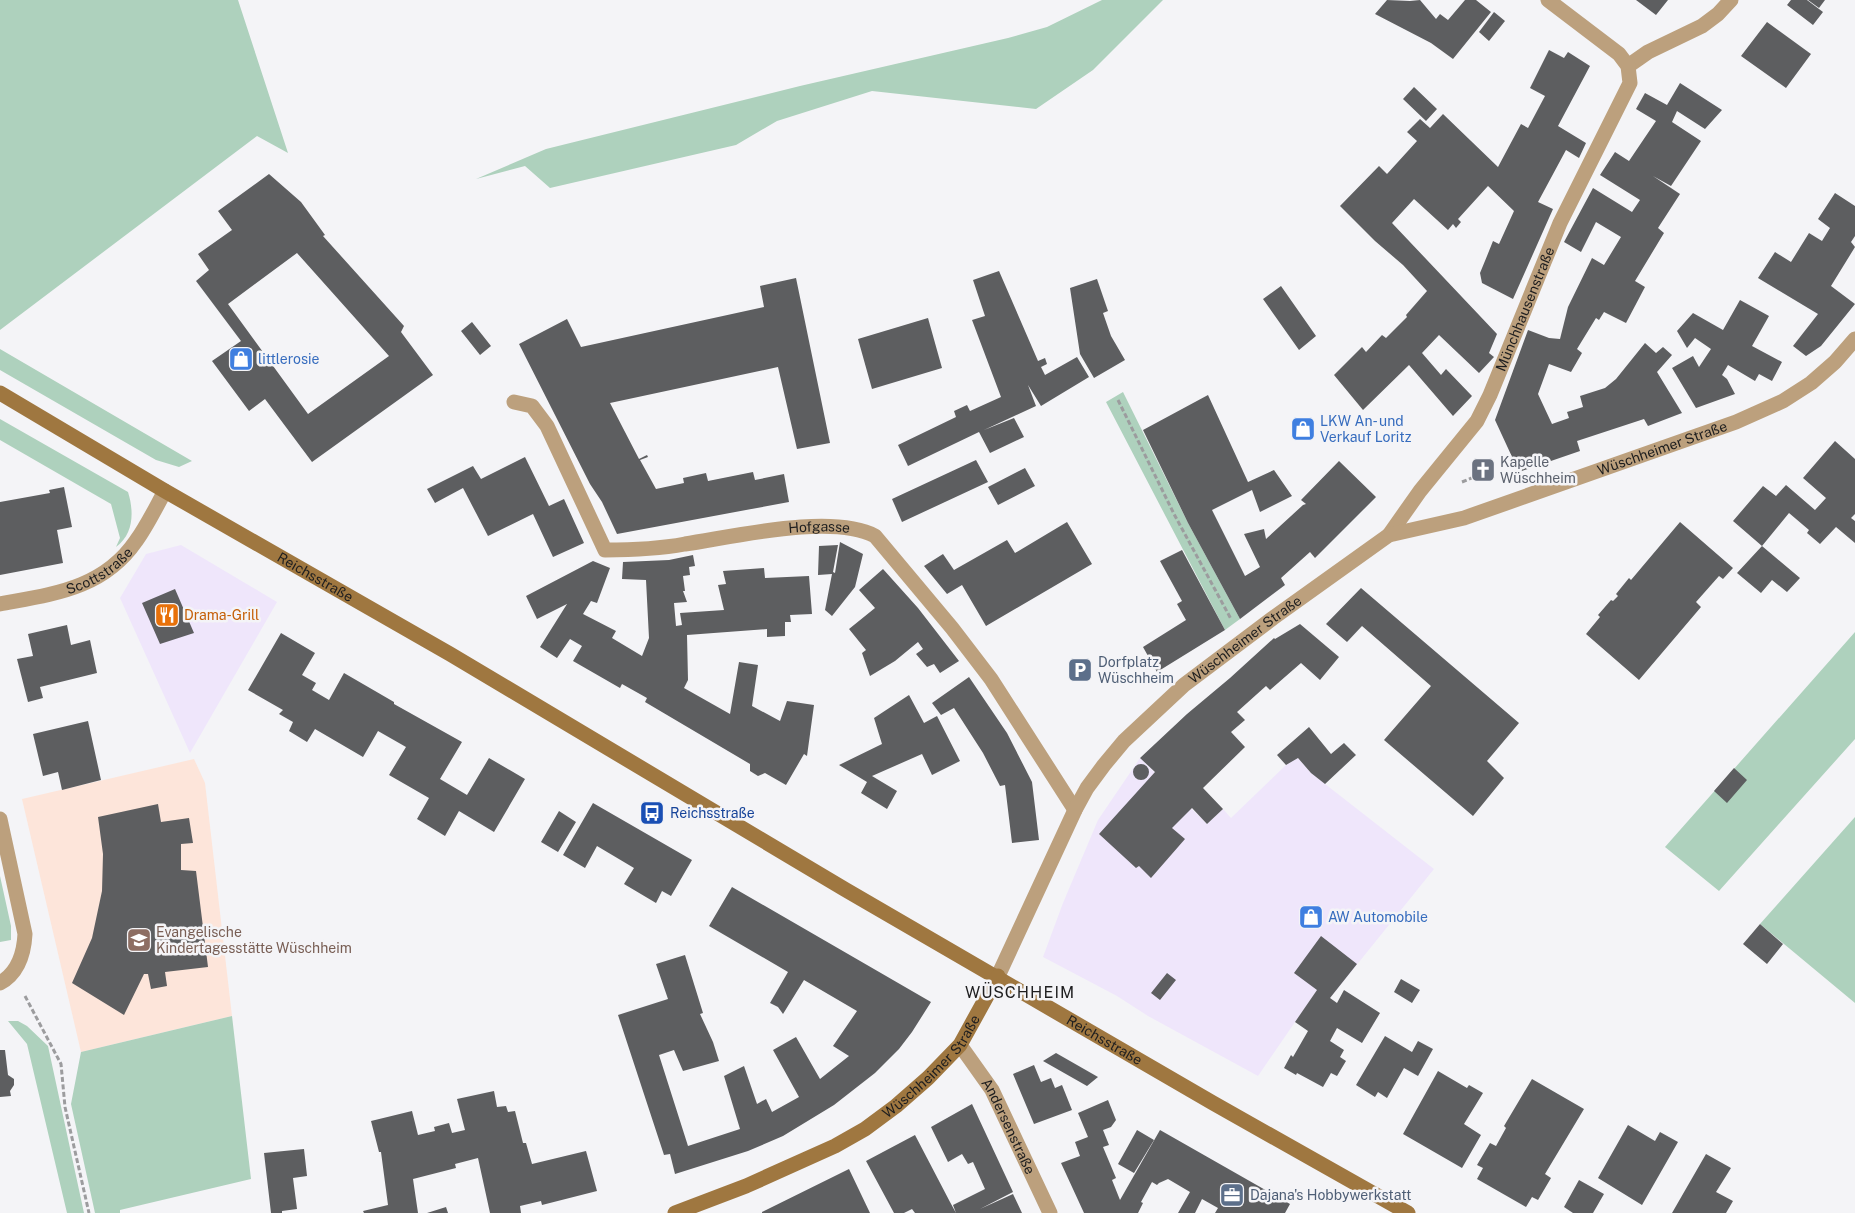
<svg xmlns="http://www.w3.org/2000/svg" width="1855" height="1213" font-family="'Public Sans',sans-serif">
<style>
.commercial{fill:#efe6fb}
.education{fill:#fde5da}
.green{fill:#aed1bd}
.building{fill:#5d5e60;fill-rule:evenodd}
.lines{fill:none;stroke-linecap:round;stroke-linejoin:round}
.path{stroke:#9c9c9e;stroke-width:3;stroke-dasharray:5 2.5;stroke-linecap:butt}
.street{stroke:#bca07d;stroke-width:15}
.secondary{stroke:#9f7740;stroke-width:15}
.labels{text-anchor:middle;stroke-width:5;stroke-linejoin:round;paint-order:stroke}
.street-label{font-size:14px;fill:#1e1e1f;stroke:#f4f4f7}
.shop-label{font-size:14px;fill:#366cbe;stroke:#f4f4f7;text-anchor:start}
.worship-label{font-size:14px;fill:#5b616d;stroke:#f4f4f7;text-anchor:start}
.food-label{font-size:14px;fill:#c56008;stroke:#f4f4f7;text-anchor:start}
.service-label{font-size:14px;fill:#4e5e75;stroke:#f4f4f7;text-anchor:start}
.transit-label{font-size:14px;fill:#164399;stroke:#f4f4f7;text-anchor:start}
.education-label{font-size:14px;fill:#785e54;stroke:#f4f4f7;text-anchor:start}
.quarter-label{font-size:16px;letter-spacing:1px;fill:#1e1e1f;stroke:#f4f4f7}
</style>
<rect width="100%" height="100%" fill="#f4f4f7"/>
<path class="commercial" d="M181 545 277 602 190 753 120 598 146 554Z
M1140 758 1207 824 1223 809 1231 818 1286 765 1298 758 1311 773 1434 869 1330 998 1317 990 1258 1076 1148 1016 1117 996 1043 957 1063 903 1098 820Z"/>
<path class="education" d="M194 759 205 783 232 1016 81 1052 22 799Z"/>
<path class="green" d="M0 0H238L288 153 257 136 0 330Z
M1102 0H1163L1093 70 1036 109 872 91 777 121 736 145 550 188 525 166 476 179 546 149 800 86 1008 38 1047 27Z
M0 349 192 461 179 467 156 460 0 370Z
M1123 392 1188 523 1240 619 1225 630 1106 402Z
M0 419 128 492C134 511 134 534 116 547L120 538 111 504 0 440Z
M1855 632V739L1719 891 1665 847Z
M1855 817V1003L1760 924Z
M0 876 11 926V940L0 942Z
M232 1016 251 1179 120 1210V1213H95L71 1104 81 1052Z
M8 1021H18L27 1026 48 1046 84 1213H67L27 1044Z"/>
<path class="building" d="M1387 0 1410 1 1420 0 1436 19 1440 14 1448 20 1465 0H1476L1491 12 1453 59 1431 43 1375 14Z
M1636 0H1668L1656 15Z
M1791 0H1807L1823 12 1813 25 1787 5Z
M1808 0H1825L1819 8Z
M1494 12 1505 21 1489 41 1479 32Z
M1767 22 1811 54 1786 88 1741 56Z
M1549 50 1564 58 1568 52 1590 66 1558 126 1586 143 1579 158 1566 150 1538 202 1553 209 1513 299 1482 283 1480 273 1487 256 1493 241 1499 244 1514 211 1488 186 1458 219 1461 222 1456 228 1453 224 1448 230 1414 199 1392 223 1497 334 1489 353 1494 357 1479 373 1439 335 1422 353 1441 375 1446 369 1472 396 1453 416 1409 365 1363 410 1334 375 1362 347 1366 352 1382 335 1386 338 1407 317 1406 315 1427 291 1403 265 1375 241 1340 206 1379 166 1387 174 1417 141 1407 132 1420 119 1430 128 1443 114 1498 167 1521 124 1528 128 1545 96 1530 88Z
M1680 83 1722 110 1705 129 1677 111 1672 122 1701 141 1671 186 1653 176 1680 194 1658 228 1664 233 1635 281 1645 287 1626 323 1604 312 1599 320 1596 318 1577 349 1582 353 1571 372 1549 364 1538 394 1552 424 1569 418 1567 412 1583 407 1580 396 1605 388 1616 379 1645 343 1656 353 1663 347 1672 355 1657 372 1682 413 1648 426 1644 419 1577 441 1580 451 1519 472 1495 420 1528 330 1549 338 1560 339 1568 307 1592 258 1604 265 1621 237 1596 222 1581 252 1564 242 1593 188 1632 212 1640 200 1600 175 1615 152 1629 161 1656 121 1636 109 1645 93 1667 105Z
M1414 87 1437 109 1426 121 1403 99Z
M269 174 301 202 325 235 323 236 404 326 401 332 433 375 312 462 265 399 249 411 212 361 241 341 196 281 209 270 198 254 232 230 218 211ZM297 253 389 356 308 414 228 304Z
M1835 193 1855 206V236L1851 242 1855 247 1831 286 1855 304 1821 346 1806 356 1793 346 1818 314 1758 278 1775 252 1791 262 1809 233 1822 241 1830 228 1818 219Z
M999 271 1038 361 1045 358 1047 364 1041 367 1045 375 1077 357 1089 377 1041 406 1028 385 1036 406 984 430 1014 418 1024 437 990 453 979 432 908 466 898 445 956 417 954 411 967 405 970 411 1001 397 972 320 985 316 973 280Z
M796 278 830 443 797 449 778 367 610 403 639 459 647 455 648 457 640 460 656 489 684 483 683 478 706 473 708 481 753 472 755 480 784 474 789 502 617 534 602 502 590 484 519 344 567 319 581 347 764 307 760 286Z
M1097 279 1108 311 1103 313 1111 336 1125 360 1094 378 1080 354 1070 288Z
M1281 286 1316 336 1299 350 1263 299Z
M1740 300 1769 316 1752 346 1782 362 1772 381 1759 374 1755 381 1728 365 1722 375 1727 379 1735 394 1696 408 1672 368 1693 356 1699 367 1711 349 1695 338 1687 348 1677 331 1693 313 1723 330Z
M928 318 942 368 872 389 858 339Z
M472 322 491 346 480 355 461 331Z
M1208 395 1248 482 1274 470 1292 496 1260 512 1252 490 1212 510 1245 576 1260 567 1244 534 1264 529 1266 539 1303 505 1306 504 1301 500 1339 461 1376 497 1315 558 1310 552 1281 578 1285 585 1240 619 1188 523 1143 430Z
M1835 441 1855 459V514L1851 518 1855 521V543L1836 527 1820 544 1807 533 1809 530 1789 513 1762 546 1733 521 1763 486 1776 496 1786 485 1815 510 1826 498 1803 478Z
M525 457 549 506 564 499 584 543 553 557 533 514 488 536 463 488 435 503 427 489 473 466 481 479Z
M976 460 988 482 902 522 892 499Z
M1486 461 1492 471 1481 478 1475 468Z
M1025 468 1035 486 998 505 988 487Z
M64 487 72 527 57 530 63 563 0 575V502L50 493 49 490Z
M1067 522 1092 564 986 626 962 585 947 594 924 566 943 554 954 570 1007 540 1015 553Z
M1680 522 1733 568 1723 579 1719 576 1696 602 1701 607 1639 680 1586 634 1600 617 1598 615 1611 600 1613 601 1618 596 1616 594 1629 578 1631 580Z
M840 542 863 554 855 587 832 616 825 610 832 574 818 575 819 546 838 545 833 572 835 573Z
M1762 546 1800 578 1787 592 1772 580 1761 593 1737 573Z
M1182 550 1225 630 1157 672 1143 647 1186 620 1177 604 1182 601 1160 561Z
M693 555 695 566 689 567 690 575 683 576 685 591H683L687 602 674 603 676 626 682 625 680 613 724 610 718 585 726 584 723 571 764 568 765 578 809 576 812 614 790 615 791 622H785V636L767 637V629L687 635 688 680 684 688 730 714 739 662 758 665 752 706 780 721 787 701 814 705 807 756 804 754 786 785 765 773 758 776 750 771V764L645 702 647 698 622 684 620 688 573 661 582 646 570 639 557 658 540 647 567 604 537 619 526 596 593 561 610 568 597 603 591 601 583 614 616 631 612 638 642 656 649 638 646 580 622 579 623 562 669 560Z
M883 569 918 608 959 661 940 673 934 664 927 667 916 654 923 649 918 642 895 661 870 676 862 653 866 650 849 629 875 608 859 590Z
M1361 588 1519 723 1487 761 1504 778 1473 816 1384 740 1431 686 1362 626 1347 642 1326 624Z
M175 589 194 633 160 644 142 603Z
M1300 624 1339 657 1320 680 1301 663 1270 690 1266 686 1237 712 1245 720 1231 732 1245 747 1203 788 1223 809 1207 824 1192 808 1172 828 1185 839 1151 878 1139 866 1136 868 1099 834 1155 772 1140 758 1187 714 1230 678 1274 638 1275 639Z
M67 625 71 645 90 640 97 673 40 687 43 698 28 702 17 659 33 656 28 634Z
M281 633 315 653 302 675 316 683 312 690 329 700 344 673 394 702V704L462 742 440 779 467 795 489 758 525 779 494 832 459 811 445 836 417 819 429 798 389 775 406 747 378 731 363 757 315 729 307 742 289 731 293 722 279 714 283 710 248 690Z
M969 677 1007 733 1032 782 1039 840 1012 843 1005 785 1000 786 983 753 954 708 941 715 932 703Z
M909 695 924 723 937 716 960 761 932 775 922 754 872 776 897 791 887 809 861 793 867 782 839 765 882 744 874 718Z
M88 721 101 780 62 790 58 772 43 776 33 734Z
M1309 727 1331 754 1344 743 1356 755 1325 784 1311 773 1298 758 1286 765 1277 755Z
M1133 772a8 8 0 1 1 16 0a8 8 0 1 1-16 0Z
M1734 768 1747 780 1727 803 1714 791Z
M593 803 692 860 671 896 662 891 656 903 624 884 634 868 597 846 585 868 563 855Z
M158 804 161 822 189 818 193 843 181 844V870L196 871 208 967 165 972 167 986 151 989 148 974H144L124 1015 72 983 92 938 102 891 103 854 98 817Z
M559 811 576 822 558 852 541 842Z
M732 887 931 1002 912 1032 899 1049 875 1073 834 1105 783 1136 748 1151 675 1174 670 1154 664 1155 618 1015 668 999 656 964 685 955 703 1013 700 1014 713 1042 719 1061 683 1071 674 1050 659 1055 688 1146 740 1129 724 1076 744 1066 757 1104 766 1099 772 1112 799 1097 773 1050 796 1037 820 1079 849 1056 833 1046 857 1011 804 980 783 1014 778 1007 770 1003 788 972 709 926Z
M1760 924 1783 944 1767 964 1743 944Z
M1321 936 1357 964 1330 998 1337 1003 1344 990 1380 1013 1362 1043 1337 1028 1330 1041 1344 1050 1340 1057 1346 1061 1337 1076 1331 1073 1323 1087 1297 1073 1296 1075 1284 1068 1291 1055 1293 1057 1308 1031 1295 1022 1317 990 1294 973Z
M1167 973 1176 980 1160 1000 1151 993Z
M1401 979 1420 990 1412 1003 1394 992Z
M1385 1036 1412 1052 1418 1041 1433 1049 1418 1076 1404 1068 1387 1098 1378 1092 1375 1097 1356 1085Z
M0 1050H5L8 1075 14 1079V1085L10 1091 11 1096 0 1097Z
M1056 1053 1098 1077 1087 1086 1043 1061Z
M1034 1065 1041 1082 1051 1078 1055 1088 1062 1085 1072 1110 1034 1124 1013 1074Z
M1438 1071 1467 1088 1469 1085 1483 1093 1464 1124 1481 1135 1462 1168 1403 1134Z
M1532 1079 1584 1109 1545 1174 1551 1178 1538 1200 1532 1197 1526 1207 1477 1179 1483 1168 1477 1165 1490 1143 1496 1146 1506 1128 1504 1126Z
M494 1091 497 1107 506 1106 508 1112 515 1111 523 1143H526L532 1164 586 1151 597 1191 542 1205 541 1201 520 1206 521 1213H490L478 1158 455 1164 456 1168 413 1179 418 1213H364L363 1211 388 1205 381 1152H379L371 1121 412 1111 418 1135 435 1131 434 1127 449 1123 452 1133 465 1130 457 1099Z
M1108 1100 1116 1120 1111 1127 1103 1130 1109 1145 1103 1147 1116 1178 1112 1180 1120 1200 1160 1130 1290 1204 1285 1213H1215L1218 1208 1202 1199 1195 1213H1178L1190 1192 1168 1179 1159 1183 1157 1185 1152 1182 1141 1202 1143 1203 1138 1213H1084L1061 1163 1080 1156 1075 1142 1088 1137 1078 1113Z
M972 1104 1013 1192 980 1209 1013 1194 1022 1213H956L953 1205 985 1189 973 1162 968 1164 962 1154 948 1162 931 1127Z
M1628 1125 1655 1141 1660 1132 1678 1142 1642 1205 1598 1178Z
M1137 1130 1154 1140 1134 1173 1118 1164Z
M915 1135 950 1202 956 1213H915L912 1209 904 1213H894L866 1161Z
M304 1149 307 1176 293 1178 297 1209 282 1211V1213H271L264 1153Z
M1706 1154 1731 1168 1716 1192 1733 1201 1726 1213H1672Z
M849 1169 870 1213H762V1212Z
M1579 1180 1604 1194 1593 1213H1573L1564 1207Z
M446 1207 448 1213H427Z"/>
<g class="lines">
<path class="path" d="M1118 400 1174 514 1231 619
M1462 482 1474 477 1480 476
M25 996 61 1064 65 1107 89 1213"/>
<g class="street">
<path d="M1628 66 1648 52 1702 26 1718 14 1731 0"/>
<path id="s1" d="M514 402 532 406 547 426 605 550C632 550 658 549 685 544 733 537 832 513 875 536L952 628 991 679 1075 810"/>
<path id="s2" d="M1389 535 1420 491 1477 421 1490 395 1560 223 1630 83 1628 66 1619 54 1548 0"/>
<path id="s3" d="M0 604C53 594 103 589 136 541 147 526 156 507 165 491"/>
<path d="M0 819 25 934C24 953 18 973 0 983"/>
<path id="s4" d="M998 976 1075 810 1087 788 1104 765 1124 741 1184 685 1273 618 1389 535 1464 518 1736 422 1783 401 1811 383 1835 362 1855 339"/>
<path id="s5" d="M960 1045 992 1090 1050 1213"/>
</g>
<g class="secondary">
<path id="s6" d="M0 393 165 491 450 654 846 890 1213 1103 1408 1213"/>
<path id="s7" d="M675 1213 746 1186 835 1146 865 1129 896 1106 928 1078 960 1045 998 976"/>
</g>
</g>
<defs>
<symbol id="shop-square" viewBox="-11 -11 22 22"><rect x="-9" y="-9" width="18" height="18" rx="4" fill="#3f7fe0" stroke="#f4f4f7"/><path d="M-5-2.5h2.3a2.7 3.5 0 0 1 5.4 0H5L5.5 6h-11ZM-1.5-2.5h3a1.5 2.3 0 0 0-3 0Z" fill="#fff"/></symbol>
<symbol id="church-square" viewBox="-11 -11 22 22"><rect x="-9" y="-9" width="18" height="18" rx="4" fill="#6b7280" stroke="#f4f4f7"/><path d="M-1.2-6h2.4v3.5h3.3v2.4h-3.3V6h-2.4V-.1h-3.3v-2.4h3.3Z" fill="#fff"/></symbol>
<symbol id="restaurant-square" viewBox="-11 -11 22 22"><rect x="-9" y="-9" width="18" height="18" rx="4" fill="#e8710a" stroke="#f4f4f7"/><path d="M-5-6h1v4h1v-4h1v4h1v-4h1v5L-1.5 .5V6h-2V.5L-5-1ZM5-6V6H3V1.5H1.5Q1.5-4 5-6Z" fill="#fff"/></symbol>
<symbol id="parking-square" viewBox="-11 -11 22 22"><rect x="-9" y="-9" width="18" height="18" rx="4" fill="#5c6f8a" stroke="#f4f4f7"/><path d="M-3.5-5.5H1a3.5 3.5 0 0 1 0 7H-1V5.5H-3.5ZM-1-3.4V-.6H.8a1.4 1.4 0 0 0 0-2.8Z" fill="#fff"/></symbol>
<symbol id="bus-square" viewBox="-11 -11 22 22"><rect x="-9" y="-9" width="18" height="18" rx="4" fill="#1a4fb4" stroke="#f4f4f7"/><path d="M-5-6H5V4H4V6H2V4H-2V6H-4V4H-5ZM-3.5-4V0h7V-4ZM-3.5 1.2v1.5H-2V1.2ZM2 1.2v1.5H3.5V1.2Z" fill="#fff"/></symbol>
<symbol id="school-square" viewBox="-11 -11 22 22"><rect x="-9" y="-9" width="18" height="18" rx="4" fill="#8d6e63" stroke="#f4f4f7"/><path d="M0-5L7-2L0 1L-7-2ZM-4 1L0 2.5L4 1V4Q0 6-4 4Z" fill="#fff"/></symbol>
<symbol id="office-square" viewBox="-11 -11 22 22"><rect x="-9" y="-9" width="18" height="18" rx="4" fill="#5c6f8a" stroke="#f4f4f7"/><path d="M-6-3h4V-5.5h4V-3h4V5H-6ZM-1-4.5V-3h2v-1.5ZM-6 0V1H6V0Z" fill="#fff"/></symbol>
</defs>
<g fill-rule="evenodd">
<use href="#shop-square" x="227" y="345" width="28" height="28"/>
<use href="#shop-square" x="1289" y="415" width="28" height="28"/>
<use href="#church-square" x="1469" y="456" width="28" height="28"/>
<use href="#restaurant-square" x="153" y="601" width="28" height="28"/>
<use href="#parking-square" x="1066" y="656" width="28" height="28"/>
<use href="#bus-square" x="638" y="799" width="28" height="28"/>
<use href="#shop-square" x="1297" y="903" width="28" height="28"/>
<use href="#school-square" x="125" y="926" width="28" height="28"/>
<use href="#office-square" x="1218" y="1181" width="28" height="28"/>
</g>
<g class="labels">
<g class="street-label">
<text dy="5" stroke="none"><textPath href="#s2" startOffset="266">Münchhausenstraße</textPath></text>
<text dy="5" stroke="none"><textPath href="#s4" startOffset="891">Wüschheimer Straße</textPath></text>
<text dy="5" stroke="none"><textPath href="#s1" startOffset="396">Hofgasse</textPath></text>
<text dy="5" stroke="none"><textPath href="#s3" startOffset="106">Scottstraße</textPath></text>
<text dy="5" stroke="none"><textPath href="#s6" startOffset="365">Reichsstraße</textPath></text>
<text dy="5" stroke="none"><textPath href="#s4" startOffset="426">Wüschheimer Straße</textPath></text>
<text dy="5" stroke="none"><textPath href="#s6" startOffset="1280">Reichsstraße</textPath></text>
<text dy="5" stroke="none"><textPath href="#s7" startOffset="300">Wüschheimer Straße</textPath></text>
<text dy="5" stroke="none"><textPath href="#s5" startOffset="95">Andersenstraße</textPath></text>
</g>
<g class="shop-label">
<text x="258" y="364">littlerosie</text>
<text x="1320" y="426">LKW An- und<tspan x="1320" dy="16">Verkauf Loritz</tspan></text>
<text x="1328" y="922">AW Automobile</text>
</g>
<g class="worship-label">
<text x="1500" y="467">Kapelle<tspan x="1500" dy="16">Wüschheim</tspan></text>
</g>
<g class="food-label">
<text x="184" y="620">Drama-Grill</text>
</g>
<g class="service-label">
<text x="1098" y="667">Dorfplatz<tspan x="1098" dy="16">Wüschheim</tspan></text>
<text x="1250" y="1200">Dajana's Hobbywerkstatt</text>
</g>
<g class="transit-label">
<text x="670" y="818">Reichsstraße</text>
</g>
<g class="education-label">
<text x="156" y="937">Evangelische<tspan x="156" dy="16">Kindertagesstätte Wüschheim</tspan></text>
</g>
<g class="quarter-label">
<text x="1020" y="998">WÜSCHHEIM</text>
</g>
</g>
</svg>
